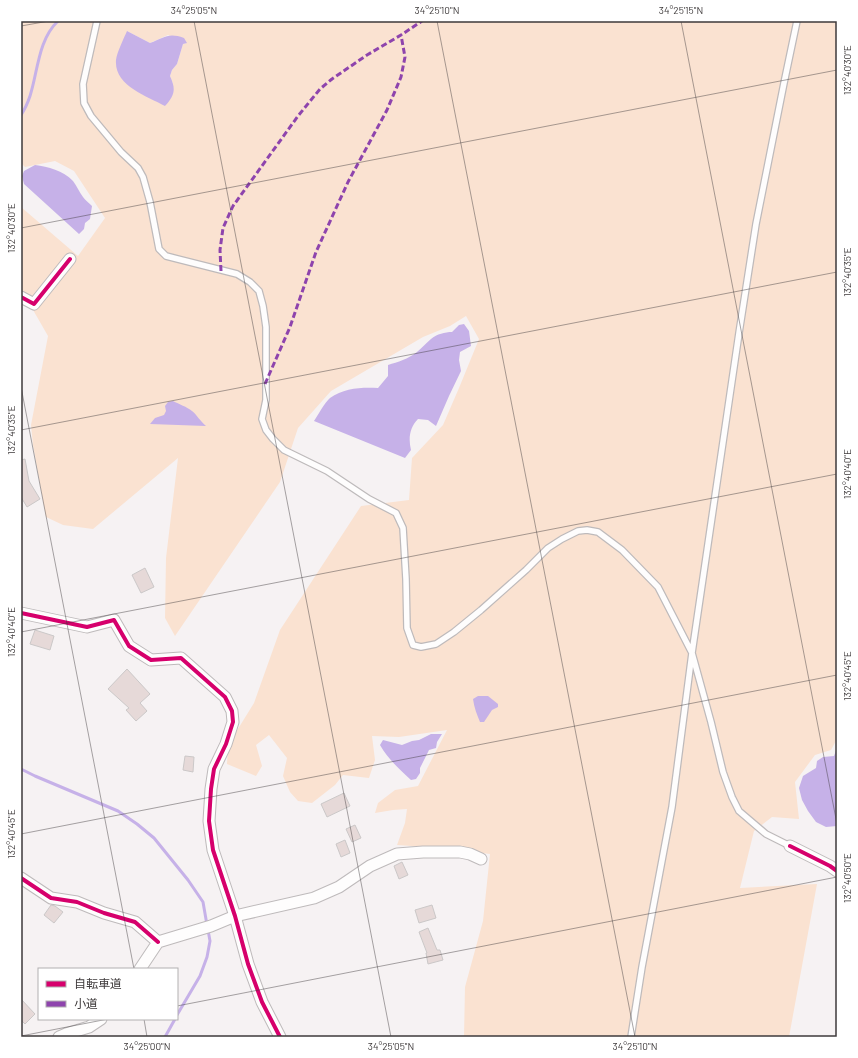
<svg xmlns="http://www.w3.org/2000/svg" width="858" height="1058" font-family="Barlow,'Noto Sans JP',sans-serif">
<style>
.green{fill:#fae2d1;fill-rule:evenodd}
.water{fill:#c6b1e8}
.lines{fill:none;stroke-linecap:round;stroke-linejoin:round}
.stream{stroke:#c6b1e8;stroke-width:3}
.building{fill:#e6d9d8;stroke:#cbc8c8}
.service-casing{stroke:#bebabb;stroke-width:8}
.minor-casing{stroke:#bebabb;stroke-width:13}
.service{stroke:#fefdfd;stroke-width:5.5}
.minor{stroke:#fefdfd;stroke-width:11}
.quiet{stroke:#8e44ad;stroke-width:3;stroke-dasharray:6 3;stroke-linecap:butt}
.cycleway-casing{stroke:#fff;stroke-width:6}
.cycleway{stroke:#d6006c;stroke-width:4}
.ticks{fill:none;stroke:#3e3a3b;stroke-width:1;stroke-opacity:0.45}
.neatline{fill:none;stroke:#3e3a3b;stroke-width:1.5}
.ticks-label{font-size:10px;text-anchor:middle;fill:#3e3a3b}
</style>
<rect width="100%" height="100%" fill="#f6f2f3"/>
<path class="green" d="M21 21H837V739L831 750 815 755 795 782 799 819 772 817 754 831 740 888 817 884 789 1037H464L465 987 483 921 490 854 441 848 397 845 405 823 407 809 393 810 375 813 378 803 395 790 418 786 447 730 399 737 372 736 375 760 369 778 343 775 335 785 312 803 298 801 290 792 283 776 287 758 269 735 256 745 262 766 256 776 227 764 228 745 254 703 280 630 361 506 409 500 412 458 443 425 459 388 479 339 466 316 450 326 423 337 331 391 298 428 280 482 175 636 165 618 166 558 178 458 93 529 63 525 46 517 33 445 31 425 48 336 21 289V207L78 256 105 218 74 171 55 161 25 167 21 163ZM127 31 150 43 168 35 186 43 183 44 177 64 172 70 170 76 173 84Z"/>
<path class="water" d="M127 31 150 43C164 38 168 32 184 38L187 43 183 44 177 64 172 70 170 76C176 89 175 95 165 106 147 96 114 86 116 60 117 52 124 38 127 31Z
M35 165C48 167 63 170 73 181 77 186 79 192 83 197 85 200 89 203 92 206L90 219 85 223 84 229 79 234 24 184 22 176 24 171Z
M464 324 469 331 471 346 460 352 459 360 461 371 449 396 436 426 428 420 418 419C410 427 408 438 411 450L405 458 314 421C318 415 325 402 330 398 344 388 362 387 378 388L388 376V365C398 362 408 359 417 352 422 348 426 343 431 339 437 334 445 332 452 332L459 325Z
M173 401C179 404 187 407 192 411 197 415 200 421 206 426L150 424 155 418 164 415 166 411 165 406 168 402Z
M478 696H488L498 704V707L492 710 484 722H480C477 715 474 707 473 699Z
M431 734H442L437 742 436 748 429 750 420 768V773L416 779 411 780C399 769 388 759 380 745L383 740 402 745 412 741 419 740Z
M837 748V826L826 827 816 822 808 811 802 800 799 788 803 776 816 768 817 761 823 757 834 756Z"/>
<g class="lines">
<path class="stream" d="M21 115C25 109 28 102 30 96 38 71 38 40 58 21
M21 769 35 776 118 811 137 824 154 838 188 880 203 902 207 925
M177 1015 200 976 207 957 210 941 208 930
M165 1037 175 1019"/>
</g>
<path class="building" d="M25 459 29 481 40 499 27 507 21 497V460Z
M145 568 154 587 141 593 132 575Z
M35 630 54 636 50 650 30 644Z
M127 669 150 694 140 703 147 711 136 721 126 710 129 708 108 689Z
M185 756 194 757 193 772 183 770Z
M344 793 350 806 327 817 321 804Z
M355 825 361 838 352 842 346 829Z
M345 840 350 853 341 857 336 844Z
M402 862 408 875 399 879 394 866Z
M51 905 55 906 63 912 54 923 44 915Z
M432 905 436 918 419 923 415 910Z
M428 928 437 950H440L443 960 428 964 426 953H427L419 932Z
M21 999 35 1014 25 1024 21 1020Z"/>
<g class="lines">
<defs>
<path id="service" d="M97 21 83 84 84 103 91 116 121 152 138 168 143 177 150 202 159 249 166 256 237 274 250 282 259 291 263 306 266 327V400L262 419 266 430 273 439 284 450 327 471 369 499 396 513 403 528 406 579 407 628 413 645 421 647 436 644 454 632 481 610 526 570 548 548 562 539 578 531 587 530 598 532 622 550 658 587 692 653 711 722 723 772 732 797 739 811 766 834 790 846
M631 1037 642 967 672 807 692 653 739 333 756 224 784 83 797 21"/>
<path id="minor" d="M21 297 34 304 70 259
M21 613 87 627 114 620 129 646 151 660 181 658 225 697 232 711 233 722 226 744 214 769 211 789 209 821 213 850 235 916 248 964 262 1002 280 1037
M790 846 830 866 837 871
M21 878 51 898 77 902 104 913 135 922 158 942
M140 969 158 942 211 926 235 916 314 898 339 887 370 866 397 854 423 852H460L470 854 481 859
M59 1037 66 1034 89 1027 101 1019"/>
</defs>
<use href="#service" class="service-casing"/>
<use href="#minor" class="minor-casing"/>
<use href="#service" class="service"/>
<use href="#minor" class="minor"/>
<path class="quiet" d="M221 271 220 250 223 228 233 206 298 116 320 89 332 79 367 55 401 35 422 21
M265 384 290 327 316 252 348 182 387 110 401 77 405 57 401 35"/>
<defs>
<path id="cycleway" d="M21 297 34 304 70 259
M21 613 87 627 114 620 129 646 151 660 181 658 225 697 232 711 233 722 226 744 214 769 211 789 209 821 213 850 235 916 248 964 262 1002 280 1037
M790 846 830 866 837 871
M21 878 51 898 77 902 104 913 135 922 158 942"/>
</defs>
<use href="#cycleway" class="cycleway-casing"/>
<use href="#cycleway" class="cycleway"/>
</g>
<path class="ticks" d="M194 21 391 1037M437 21 635 1037M681 21 837 824M21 26 49 21M21 228 837 70M21 387 134 969M21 430 837 272M21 632 837 474M21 834 837 675M177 1006 837 877M144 1019 147 1037M21 1036 108 1019"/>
<rect width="858" height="1058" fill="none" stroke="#ffffff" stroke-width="44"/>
<rect x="38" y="968" width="140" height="52" fill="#ffffff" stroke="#b2b0b1"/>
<rect x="46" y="981" width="20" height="6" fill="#d6006c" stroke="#b2b0b1"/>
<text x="74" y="988" font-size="12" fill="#3e3a3b">自転車道</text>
<rect x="46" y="1001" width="20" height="6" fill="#8e44ad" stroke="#b2b0b1"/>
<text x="74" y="1008" font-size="12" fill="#3e3a3b">小道</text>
<rect x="22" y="22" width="814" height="1014" class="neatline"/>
<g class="ticks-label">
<text x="194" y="14">34°25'05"N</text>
<text x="437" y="14">34°25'10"N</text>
<text x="681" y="14">34°25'15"N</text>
<text transform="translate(847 70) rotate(-90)" y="4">132°40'30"E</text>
<text transform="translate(11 228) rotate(-90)" y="4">132°40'30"E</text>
<text transform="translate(847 272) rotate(-90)" y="4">132°40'35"E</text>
<text transform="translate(11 430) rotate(-90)" y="4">132°40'35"E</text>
<text transform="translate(847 474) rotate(-90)" y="4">132°40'40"E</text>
<text transform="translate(11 632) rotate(-90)" y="4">132°40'40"E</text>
<text transform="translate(847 676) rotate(-90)" y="4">132°40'45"E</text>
<text transform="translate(11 834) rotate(-90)" y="4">132°40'45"E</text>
<text transform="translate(847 878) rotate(-90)" y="4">132°40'50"E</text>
<text x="147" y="1050">34°25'00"N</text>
<text x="391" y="1050">34°25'05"N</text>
<text x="635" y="1050">34°25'10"N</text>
</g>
</svg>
